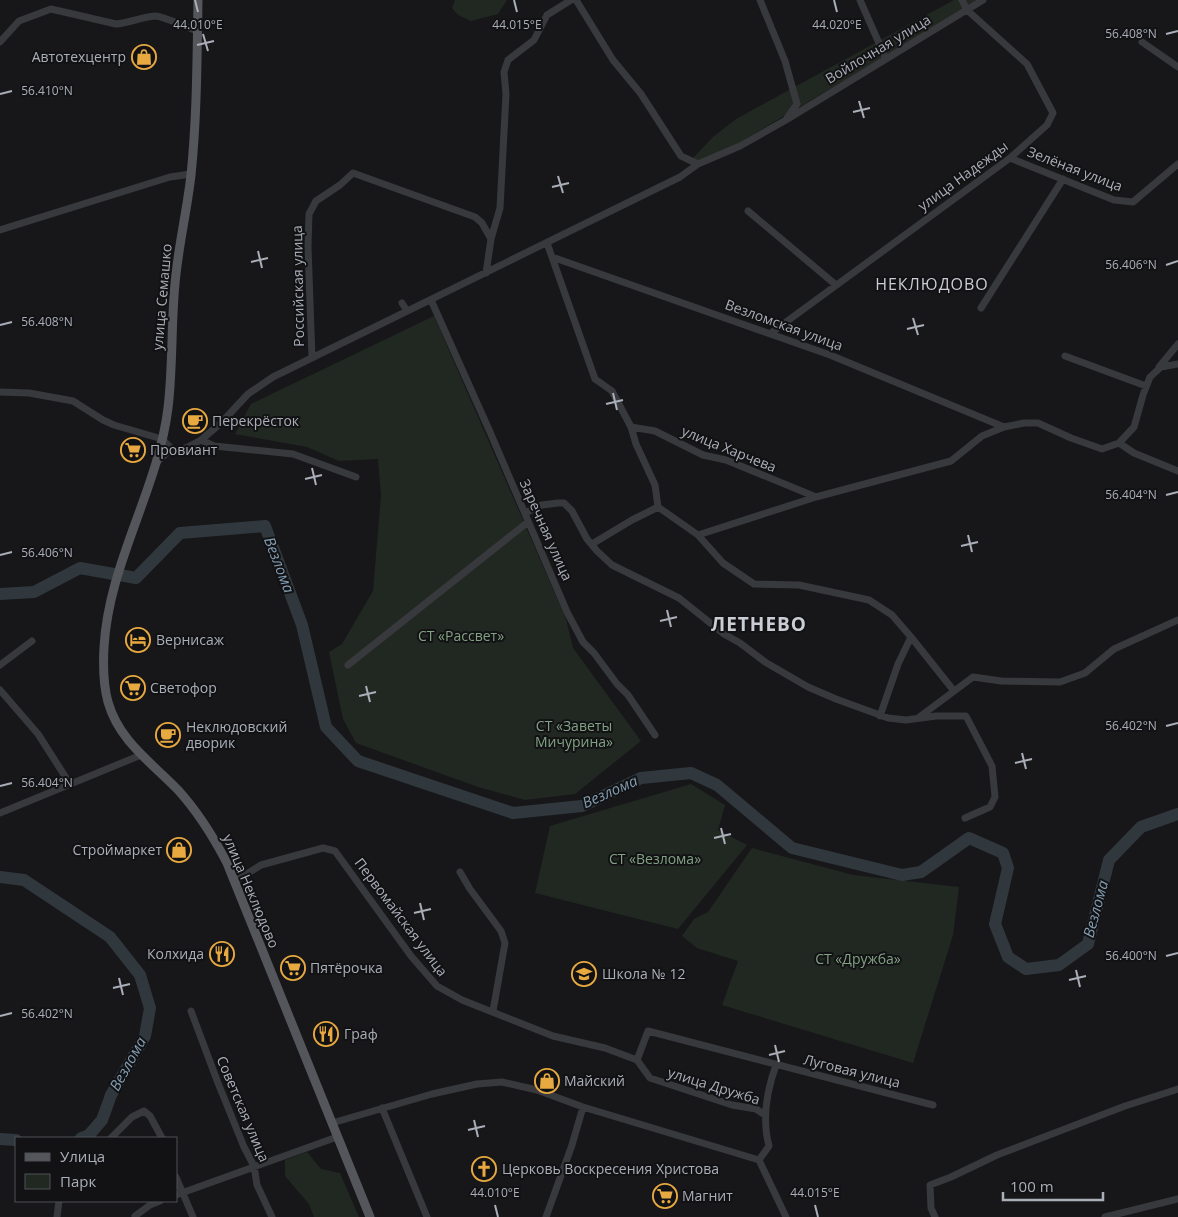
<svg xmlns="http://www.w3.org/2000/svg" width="1178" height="1217" font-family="'Open Sans',sans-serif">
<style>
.green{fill:#212822}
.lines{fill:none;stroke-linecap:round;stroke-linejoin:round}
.river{stroke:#30383e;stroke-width:12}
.minor{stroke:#38393d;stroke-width:7}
.major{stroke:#54565c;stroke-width:9}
.ticks{fill:none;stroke:#aaaeb8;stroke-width:2}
.labels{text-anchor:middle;stroke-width:4;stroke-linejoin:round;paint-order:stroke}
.street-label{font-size:14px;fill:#aaaeb8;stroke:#121214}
.poi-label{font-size:14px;fill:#aaaeb8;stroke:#121214;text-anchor:start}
.park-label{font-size:14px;fill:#82a283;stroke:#121214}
.water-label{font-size:15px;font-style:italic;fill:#839db1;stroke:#121214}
.quarter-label{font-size:16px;letter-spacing:1px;fill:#cacdd4;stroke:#121214}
.district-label{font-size:19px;font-weight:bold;letter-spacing:1px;fill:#cacdd4;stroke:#121214}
.ticks-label{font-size:12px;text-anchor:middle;fill:#aaaeb8;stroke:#121214;stroke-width:4;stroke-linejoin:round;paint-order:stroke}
</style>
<rect width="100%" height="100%" fill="#171719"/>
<path class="green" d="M455 0H507L498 14 471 21 458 15 452 8Z
M954 0H977L916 38 730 148 698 164 692 159 713 137 736 119Z
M434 316 566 619 573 648 641 741 575 794 525 800 478 787 356 743 343 719 329 652 342 644 373 591 381 495 378 459 339 461 307 447 235 434 251 404Z
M691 784 725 805 718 830 747 845 678 929 535 893 550 826Z
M752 848 853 875 959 887 953 935 913 1063 722 1005 738 961 697 948 682 936 694 919 708 912Z
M307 1152 321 1169 340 1173 359 1217H314L309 1204 285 1176V1160Z"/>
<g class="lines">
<path class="river" d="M0 594 34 592 80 568 136 578 180 533 265 526 302 625 326 727 358 761 513 813 582 806 641 778 691 773 717 785 792 848 902 875 921 872 969 838 1003 853 1008 868 995 924 1008 957 1026 969 1059 965 1088 944 1109 860 1141 827 1178 814
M0 877 24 880 110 937 140 975 150 1008 145 1036 111 1095 102 1120 89 1135 81 1138
M0 1139 16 1140"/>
<path class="minor" d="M576 0 613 60 641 94 681 156 698 164
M760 0 785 61 797 104 787 118
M860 0 886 59
M0 42 19 21 51 9 116 24C129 23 142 17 155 16 163 16 188 28 198 31
M1142 42 1178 67
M1010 158 1114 200 1133 202 1178 164
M748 211 836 285
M0 230 170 177 191 174
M547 243 595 379 612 391 631 427 636 444 655 485 658 507 632 520 592 544
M552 257 830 355 1004 427
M486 273 491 239 500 208 506 94 504 72 508 60 534 40 547 15 571 0
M431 300 490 432 567 612 583 642 594 653 617 684 628 695 655 735
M402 303 407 311
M981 308 1063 179
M771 333 1010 158 1047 125 1053 113 1027 64 967 10 962 0
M1065 356 1146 386
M312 358 308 246 309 214 316 201 340 185 353 173 475 217 482 223 491 239
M1159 367 1178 344
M0 392 29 393 73 401 103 420 114 425 162 439 174 451
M631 427 655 431 703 455 726 460 816 497
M201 440 214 446 293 454 356 477
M1119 443 1134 453 1178 471
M156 463 167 453 188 447 201 440 221 423 248 394 273 377 680 177 698 164 740 146 786 120 983 0
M658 507 698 535 723 563 754 584 799 585 869 600 892 615 911 637 954 691
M525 513 542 505 558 503H564L572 511 587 539 597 551 612 565 679 598 724 634 740 643 765 662 808 687 836 699 888 718 906 720 936 716H966L992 766 995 797 990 807 965 818
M698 535 816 497 951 461 982 436 1004 427 1024 423H1038L1071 438 1102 449 1119 443 1134 427 1143 395 1150 377 1161 367 1178 364
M0 665 32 641
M348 665 528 522
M0 690 38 734 70 784
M880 716 898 664 911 637
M918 718 973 677 1001 681 1060 682 1085 673 1114 649 1178 620
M0 813 141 755
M460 872 470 889 501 931 505 943 493 1011
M234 882 261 865 323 848 335 851 411 956 437 986 462 1000 553 1036 605 1048 637 1060
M191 1011 218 1083 244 1147 254 1166 257 1185 272 1217
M637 1060 648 1031 933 1105
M637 1060 650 1078 732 1105 756 1109 765 1115
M382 1108 427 1217
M332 1123 432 1094 477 1084 502 1082 537 1090 583 1107 759 1160 786 1217
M111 1138 132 1117 144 1111 150 1116 162 1138
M759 1160 769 1146C762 1120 767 1090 776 1065
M176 1177 193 1217
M176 1195 337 1137
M135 1216 150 1205 160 1201
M57 1217 59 1201
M546 1217 572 1145 583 1107
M935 1217 931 1208 930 1185 951 1177 997 1155 1125 1106 1178 1089
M1105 1217 1178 1199"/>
<path class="major" d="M198 0C197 58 197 117 191 175 187 211 178 247 175 284 171 325 173 367 168 408 158 490 109 562 104 647 103 665 103 684 108 702 119 741 151 762 178 790 198 812 213 836 227 863L370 1217"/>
</g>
<path class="ticks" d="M195 0 198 12M514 0 517 12M834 0 837 12M203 34 208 51M1166 34 1178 31M197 45 214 41M0 94 12 91M859 101 864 118M853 112 870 108M558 176 563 193M552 187 569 183M258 251 262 268M251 262 268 258M1166 265 1178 261M913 318 918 335M0 325 12 322M907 329 924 325M613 393 617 410M606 404 623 400M312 468 316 485M305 479 322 475M1166 495 1178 492M968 535 972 552M961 546 978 542M0 555 12 552M667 610 671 627M660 621 677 617M366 686 370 702M359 696 376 692M1166 726 1178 723M1022 753 1026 769M1015 763 1032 759M0 786 12 783M721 828 725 844M714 838 731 834M420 903 424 920M414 913 431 909M1166 956 1178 953M1076 970 1080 987M119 978 123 995M1069 980 1086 976M113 988 130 984M0 1016 12 1013M775 1045 779 1062M769 1055 785 1051M474 1120 478 1137M468 1130 485 1126M495 1205 498 1217M815 1205 818 1217"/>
<defs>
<symbol id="shop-ring" viewBox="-11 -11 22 22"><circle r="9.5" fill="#121214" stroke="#e7a940" stroke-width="1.5"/><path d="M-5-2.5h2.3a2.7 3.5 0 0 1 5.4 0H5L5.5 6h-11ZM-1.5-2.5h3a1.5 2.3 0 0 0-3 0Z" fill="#e7a940"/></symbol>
<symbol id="cafe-ring" viewBox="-11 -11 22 22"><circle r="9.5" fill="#121214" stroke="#e7a940" stroke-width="1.5"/><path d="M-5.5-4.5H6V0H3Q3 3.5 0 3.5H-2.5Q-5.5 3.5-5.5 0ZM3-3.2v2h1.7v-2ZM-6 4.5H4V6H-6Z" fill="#e7a940"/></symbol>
<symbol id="supermarket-ring" viewBox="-11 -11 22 22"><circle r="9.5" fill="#121214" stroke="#e7a940" stroke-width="1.5"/><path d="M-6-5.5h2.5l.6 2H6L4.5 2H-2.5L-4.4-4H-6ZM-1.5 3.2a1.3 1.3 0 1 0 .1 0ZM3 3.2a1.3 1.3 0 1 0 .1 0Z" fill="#e7a940"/></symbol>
<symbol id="hotel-ring" viewBox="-11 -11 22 22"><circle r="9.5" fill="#121214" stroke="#e7a940" stroke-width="1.5"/><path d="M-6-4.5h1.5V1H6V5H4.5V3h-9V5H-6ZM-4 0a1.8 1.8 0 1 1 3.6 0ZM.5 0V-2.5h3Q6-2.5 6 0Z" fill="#e7a940"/></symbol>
<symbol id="restaurant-ring" viewBox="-11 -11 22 22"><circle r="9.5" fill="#121214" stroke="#e7a940" stroke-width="1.5"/><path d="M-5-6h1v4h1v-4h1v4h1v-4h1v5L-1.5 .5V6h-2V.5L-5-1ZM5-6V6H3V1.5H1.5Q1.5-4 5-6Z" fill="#e7a940"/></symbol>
<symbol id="school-ring" viewBox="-11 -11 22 22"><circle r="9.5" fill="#121214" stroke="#e7a940" stroke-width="1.5"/><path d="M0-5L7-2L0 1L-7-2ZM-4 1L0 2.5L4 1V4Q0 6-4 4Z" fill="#e7a940"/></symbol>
<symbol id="church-ring" viewBox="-11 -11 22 22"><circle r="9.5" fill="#121214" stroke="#e7a940" stroke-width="1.5"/><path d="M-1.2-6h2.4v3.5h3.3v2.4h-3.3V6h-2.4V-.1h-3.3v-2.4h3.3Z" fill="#e7a940"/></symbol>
</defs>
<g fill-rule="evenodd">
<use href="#shop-ring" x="130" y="43" width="28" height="28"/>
<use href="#cafe-ring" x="181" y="407" width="28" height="28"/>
<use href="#supermarket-ring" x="119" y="436" width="28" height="28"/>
<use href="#hotel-ring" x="124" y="626" width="28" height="28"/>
<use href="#supermarket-ring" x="119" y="674" width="28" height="28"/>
<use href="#cafe-ring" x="154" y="721" width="28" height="28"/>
<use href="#shop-ring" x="165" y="836" width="28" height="28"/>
<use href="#restaurant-ring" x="208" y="940" width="28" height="28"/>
<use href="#supermarket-ring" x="279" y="954" width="28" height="28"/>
<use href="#school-ring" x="570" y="960" width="28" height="28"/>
<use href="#restaurant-ring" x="312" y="1020" width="28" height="28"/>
<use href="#shop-ring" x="533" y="1067" width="28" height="28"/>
<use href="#church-ring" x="470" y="1155" width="28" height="28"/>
<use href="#supermarket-ring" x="651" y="1182" width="28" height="28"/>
</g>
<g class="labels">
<g class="street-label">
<text transform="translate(878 49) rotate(-31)" y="5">Войлочная улица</text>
<text transform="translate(1075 169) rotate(21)" y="5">Зелёная улица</text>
<text transform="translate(963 176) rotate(-36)" y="5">улица Надежды</text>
<text transform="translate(298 286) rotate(-91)" y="5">Российская улица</text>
<text transform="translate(162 297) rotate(-85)" y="5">улица Семашко</text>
<text transform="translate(784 325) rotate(20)" y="5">Везломская улица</text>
<text transform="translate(729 449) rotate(22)" y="5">улица Харчева</text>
<text transform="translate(546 530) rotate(66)" y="5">Заречная улица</text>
<text transform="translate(251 891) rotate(67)" y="5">улица Неклюдово</text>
<text transform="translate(401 917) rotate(53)" y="5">Первомайская улица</text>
<text transform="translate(852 1071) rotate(14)" y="5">Луговая улица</text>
<text transform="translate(714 1086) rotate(17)" y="5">улица Дружба</text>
<text transform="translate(243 1109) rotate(67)" y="5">Советская улица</text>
</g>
<g class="poi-label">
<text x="126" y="62" text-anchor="end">Автотехцентр</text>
<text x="212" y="426">Перекрёсток</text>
<text x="150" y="455">Провиант</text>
<text x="156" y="645">Вернисаж</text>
<text x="150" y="693">Светофор</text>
<text x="186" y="732">Неклюдовский<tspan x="186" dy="16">дворик</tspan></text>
<text x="162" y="855" text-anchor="end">Строймаркет</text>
<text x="204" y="959" text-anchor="end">Колхида</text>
<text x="310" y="973">Пятёрочка</text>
<text x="602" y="979">Школа № 12</text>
<text x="344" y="1039">Граф</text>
<text x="564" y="1086">Майский</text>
<text x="502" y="1174">Церковь Воскресения Христова</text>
<text x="682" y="1201">Магнит</text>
</g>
<g class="park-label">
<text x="461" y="641">СТ «Рассвет»</text>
<text x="574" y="731">СТ «Заветы<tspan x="574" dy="16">Мичурина»</tspan></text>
<text x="655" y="864">СТ «Везлома»</text>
<text x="858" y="964">СТ «Дружба»</text>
</g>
<g class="water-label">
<text transform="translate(279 565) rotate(69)" y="5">Везлома</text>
<text transform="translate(610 792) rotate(-24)" y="5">Везлома</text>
<text transform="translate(1096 909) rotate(-75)" y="5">Везлома</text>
<text transform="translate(128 1064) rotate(-61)" y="5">Везлома</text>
</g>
<g class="quarter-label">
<text x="932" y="290">НЕКЛЮДОВО</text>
</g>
<g class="district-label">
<text x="759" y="631">ЛЕТНЕВО</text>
</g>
</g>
<g class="ticks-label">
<text x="198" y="29">44.010°E</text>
<text x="517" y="29">44.015°E</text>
<text x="837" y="29">44.020°E</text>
<text x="1131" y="38">56.408°N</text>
<text x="47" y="95">56.410°N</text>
<text x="1131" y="269">56.406°N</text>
<text x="47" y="326">56.408°N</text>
<text x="1131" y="499">56.404°N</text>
<text x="47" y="557">56.406°N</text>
<text x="1131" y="730">56.402°N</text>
<text x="47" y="787">56.404°N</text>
<text x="1131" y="960">56.400°N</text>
<text x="47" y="1018">56.402°N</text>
<text x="495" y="1197">44.010°E</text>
<text x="815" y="1197">44.015°E</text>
</g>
<rect x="15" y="1137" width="162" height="65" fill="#121214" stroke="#4f5056"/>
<rect x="25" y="1153" width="25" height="8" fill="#54565c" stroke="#4f5056"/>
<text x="60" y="1162" font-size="15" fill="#aaaeb8">Улица</text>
<rect x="25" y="1174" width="25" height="15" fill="#212822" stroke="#4f5056"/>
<text x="60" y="1187" font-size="15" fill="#aaaeb8">Парк</text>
<path d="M1003 1192v8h100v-8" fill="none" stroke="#aaaeb8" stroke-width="2.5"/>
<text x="1010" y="1192" font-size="15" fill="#aaaeb8" stroke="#121214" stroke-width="4" paint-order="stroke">100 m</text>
</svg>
